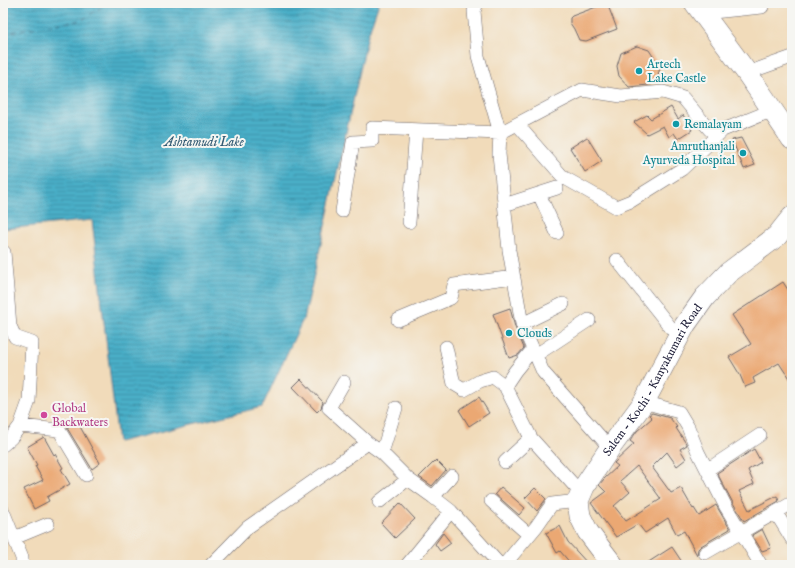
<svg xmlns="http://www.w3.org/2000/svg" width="795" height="568" font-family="'IM FELL English',serif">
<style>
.water{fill:url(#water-rules);stroke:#366882}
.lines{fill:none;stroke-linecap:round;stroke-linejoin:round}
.ferry{stroke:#325a73;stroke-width:1;stroke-dasharray:5 4;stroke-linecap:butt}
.building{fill:#eba873;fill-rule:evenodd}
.minor-casing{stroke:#6a6367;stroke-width:14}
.primary-casing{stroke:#6a6367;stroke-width:22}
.minor{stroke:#fff;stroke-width:13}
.primary{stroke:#fff;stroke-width:21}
.culture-dot{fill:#0f9aa8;stroke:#f6f6f2;stroke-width:1.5}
.hotel-dot{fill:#d1479c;stroke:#f6f6f2;stroke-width:1.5}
.labels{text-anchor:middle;stroke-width:4;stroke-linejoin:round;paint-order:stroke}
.culture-label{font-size:12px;fill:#0d838f;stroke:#f6f6f2;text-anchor:start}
.street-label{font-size:12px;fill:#22223b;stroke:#f6f6f2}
.hotel-label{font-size:12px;fill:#b23c85;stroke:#f6f6f2;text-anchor:start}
.water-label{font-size:13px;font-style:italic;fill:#325a73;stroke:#f6f6f2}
</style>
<defs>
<pattern id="water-rules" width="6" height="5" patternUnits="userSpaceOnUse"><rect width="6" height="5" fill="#49afc8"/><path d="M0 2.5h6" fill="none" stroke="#3c8ea4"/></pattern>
</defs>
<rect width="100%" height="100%" fill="#f6f6f2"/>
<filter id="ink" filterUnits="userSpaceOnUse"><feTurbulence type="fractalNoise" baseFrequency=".025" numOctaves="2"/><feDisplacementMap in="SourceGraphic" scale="8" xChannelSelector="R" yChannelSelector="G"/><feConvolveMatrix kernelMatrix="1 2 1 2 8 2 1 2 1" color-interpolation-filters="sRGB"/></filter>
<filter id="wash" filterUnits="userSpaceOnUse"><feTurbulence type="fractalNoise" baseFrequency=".012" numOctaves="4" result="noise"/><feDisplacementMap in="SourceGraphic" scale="16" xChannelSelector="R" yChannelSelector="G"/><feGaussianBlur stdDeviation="0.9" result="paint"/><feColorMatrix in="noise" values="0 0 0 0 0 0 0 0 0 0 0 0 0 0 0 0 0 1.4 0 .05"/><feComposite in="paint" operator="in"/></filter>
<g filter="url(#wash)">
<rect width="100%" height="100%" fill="#f1dbba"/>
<path class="water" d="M3 3H379L368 35 305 315 262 407 118 442 92 220 3 229Z"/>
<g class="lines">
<path class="ferry" d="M3 33 82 20 108 3"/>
</g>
<g id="blocks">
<path class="building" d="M607 3 617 29 586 41 579 40 574 29 570 23V18L572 16Z
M637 46 649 50 660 67 658 76 653 83 648 85 629 87 619 76 617 66 621 53Z
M671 107 678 119 683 115 692 130 678 139 674 133 669 137 663 126 647 134 634 122 647 115 651 119Z
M587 137 602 161 585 172 570 148Z
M741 138 755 165 744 169 732 140Z
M783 282 792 296V383L779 363 753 378 755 383 745 387 740 375 729 357 751 344 732 315Z
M510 308 515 327 524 348 518 355 509 358 493 314Z
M301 379 323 402 321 408 317 412 293 387Z
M479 397 489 413 469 426 459 410Z
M652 413 670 418 677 427 676 428 687 445 680 449 686 459 677 466 667 452 652 467 671 493 681 488 693 509 694 508 699 516 716 505 730 529 701 546 698 549 697 555 684 531 677 535 668 518 645 533 638 524 616 537 591 503 606 492 599 485 604 479 618 466 614 463 634 444 630 441 637 431 652 418 649 415ZM637 466 661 499 626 521 614 506 630 492 620 481Z
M77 421 100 463 92 469 67 428Z
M44 437 54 455 55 454 63 468 61 469 70 484 47 497 49 501 34 509 24 489 43 480 35 466 37 465 27 447Z
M754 449 761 462 748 470 754 484 739 491 749 510 777 496 779 501 744 521 733 503 717 473Z
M436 460 446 470 432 486 419 477Z
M501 487 525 508 519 515 495 494Z
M535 488 546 499 537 511 525 498Z
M400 503 415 519 395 538 381 523Z
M560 526 568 542 589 565H572L560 551 557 553 546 533Z
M762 529 771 548 762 551 752 535Z
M443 533 451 543 440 551 435 544Z
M672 547 684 565H644Z"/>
</g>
</g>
<g filter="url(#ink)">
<use href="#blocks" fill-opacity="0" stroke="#6a6367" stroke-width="1"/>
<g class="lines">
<defs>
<path id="minor" d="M703 13 762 7V3
M747 73 792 57
M517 124 563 177 616 207 631 201 682 169 723 130
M539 194 557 233
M504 205 557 188
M342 211 353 142 372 141V128L500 133 478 56 474 11 477 3
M409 222 416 130
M617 260 679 338
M398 320 451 298 454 285 514 277
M522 324 563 304
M446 347 454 384 464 390 480 381 493 377 505 386
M533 349 515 371 505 386 531 438 581 493
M536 355 589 320
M344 382 329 408 368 443
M644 402 679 412 688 427 698 452 726 507 761 565
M20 426 59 430 86 475
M3 445 11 438 20 426 29 401 32 343 15 337 10 326 4 252
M610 448 543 372 522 324 509 250 499 154 500 133 582 90 621 96 663 92 683 98 710 130H723L773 110
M382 453 396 408
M505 462 531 438
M707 470 760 435
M433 497 452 476
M491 501 529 535
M379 502 408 479
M3 511 22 558V565
M776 513 792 539
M14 538 48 524
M705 553 792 503
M211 565 248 527 368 443 382 453 408 479 433 497 451 511 500 565
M407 565 451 511
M504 565 536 527 552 504 578 501"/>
<g id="primary">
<path d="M695 3 747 73 792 139"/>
<path id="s1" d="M613 565 588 532 580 516 578 501 584 487 610 448 644 402 685 325 705 297 728 273 777 236 784 227 792 217"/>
</g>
</defs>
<use href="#minor" class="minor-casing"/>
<use href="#primary" class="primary-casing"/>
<use href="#minor" class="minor"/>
<use href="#primary" class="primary"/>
</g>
</g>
<g class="culture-dot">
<circle cx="639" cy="71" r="4"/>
<circle cx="676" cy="124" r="4"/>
<circle cx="743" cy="153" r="4"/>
<circle cx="509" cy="333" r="4"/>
</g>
<circle class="hotel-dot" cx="44" cy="415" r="4"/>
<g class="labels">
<g class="culture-label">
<text x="647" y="68">Artech<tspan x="647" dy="14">Lake Castle</tspan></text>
<text x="684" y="128">Remalayam</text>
<text x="735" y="150" text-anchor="end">Amruthanjali<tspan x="735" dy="14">Ayurveda Hospital</tspan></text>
<text x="517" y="337">Clouds</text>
</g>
<g class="street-label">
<text dy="4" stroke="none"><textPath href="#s1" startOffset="217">Salem - Kochi - Kanyakumari Road</textPath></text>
</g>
<g class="hotel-label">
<text x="52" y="412">Global<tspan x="52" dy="14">Backwaters</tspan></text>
</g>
<g class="water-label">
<text x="204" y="146">Ashtamudi Lake</text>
</g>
</g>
<rect width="795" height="568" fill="none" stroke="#f6f6f2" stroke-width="16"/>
</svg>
